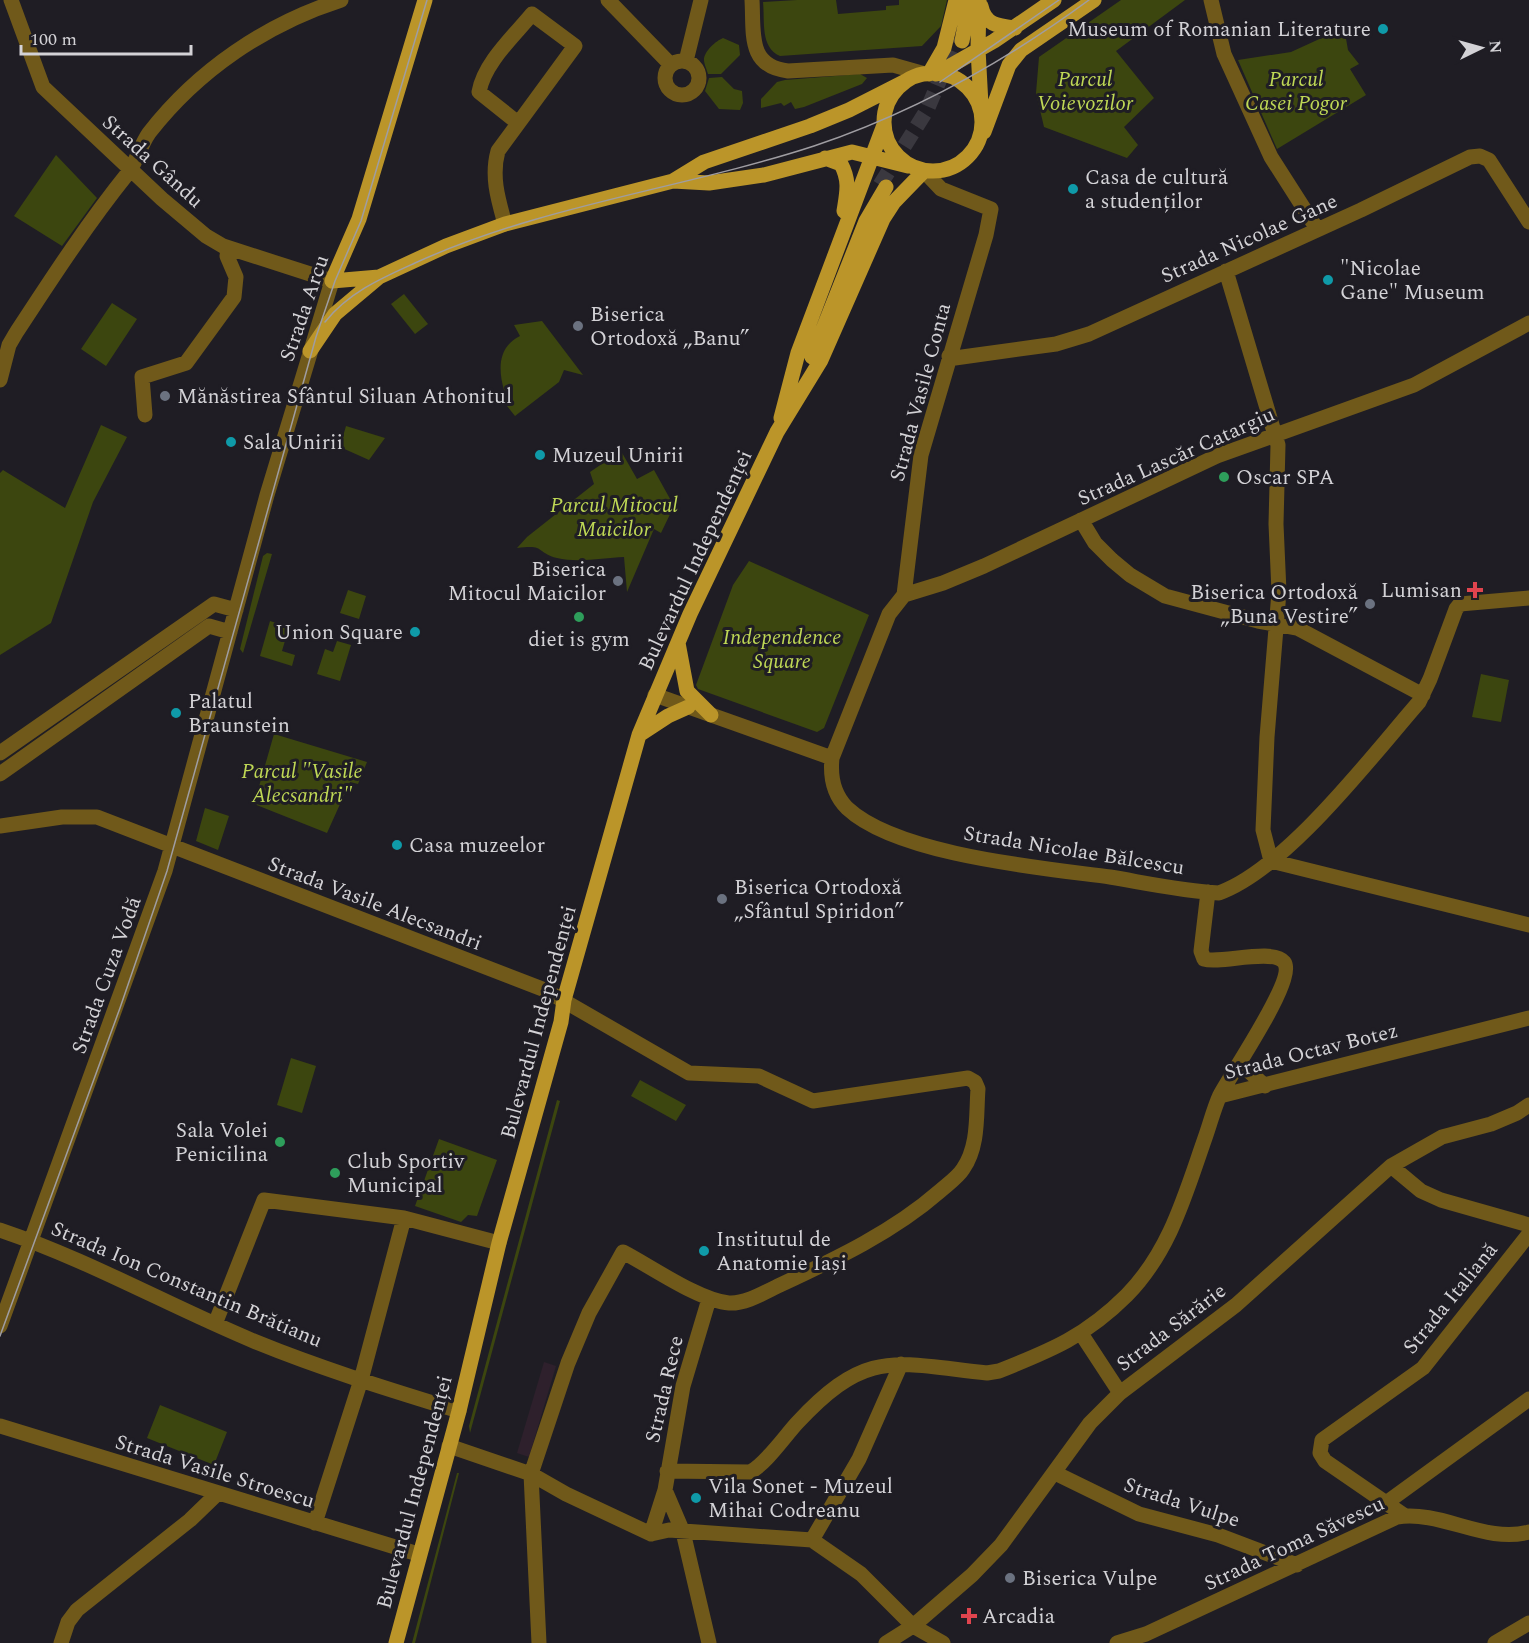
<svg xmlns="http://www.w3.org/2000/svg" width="1529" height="1643" font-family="Spectral,serif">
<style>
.industrial{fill:#2e202c}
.green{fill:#3c460f}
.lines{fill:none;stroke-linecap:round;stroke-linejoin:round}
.major-tunnel{stroke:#3a383f;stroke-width:15;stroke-dasharray:15 8;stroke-linecap:butt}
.minor{stroke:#70591a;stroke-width:15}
.major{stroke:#bb9529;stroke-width:15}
.tram{stroke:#9f9da2;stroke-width:1.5}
.culture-dot{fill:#0f9aa8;stroke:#1f1d24;stroke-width:2}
.worship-dot{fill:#6b7280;stroke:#1f1d24;stroke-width:2}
.leisure-dot{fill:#2e9e5b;stroke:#1f1d24;stroke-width:2}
.health-dot{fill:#e0444e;stroke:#1f1d24;stroke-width:2}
.labels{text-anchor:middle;stroke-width:6;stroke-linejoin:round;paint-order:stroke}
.poi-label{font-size:21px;fill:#d3d2d6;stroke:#1f1d24;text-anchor:start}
.park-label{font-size:21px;font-style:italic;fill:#bfd855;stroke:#1f1d24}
.street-label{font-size:21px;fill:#d3d2d6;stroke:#1f1d24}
</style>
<rect width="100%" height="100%" fill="#1f1d24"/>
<path class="industrial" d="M544 1362 556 1366 529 1457 517 1453Z"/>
<path class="green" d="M797 0H836L838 14 886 10V6L899 5V0H947L941 26 922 46 780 56C760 47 765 22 763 2Z
M1121 0H1185L1116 51 1154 98 1124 127 1138 145 1127 158 1044 127 1036 93 1039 57Z
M1339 30 1345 33 1348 50 1359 64 1350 69 1366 95 1277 149 1238 60 1291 52Z
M723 38 739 45 740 55 721 74H708C707 70 704 64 704 60 704 51 716 41 723 38Z
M860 74 867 78 862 84 804 107 795 109 791 102 784 106 781 103 761 108V99L777 82 785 80Z
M722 77 734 89 742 91 743 103 740 110 719 109 705 91 709 78Z
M56 155 97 198 62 246 14 216Z
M404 294 428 324 415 334 391 304Z
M112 303 137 319 106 366 81 349Z
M542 321 583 375 564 370 559 382 515 416 500 397 504 390C498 369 498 347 520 336L514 325Z
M101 425 127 437 93 502 51 623 0 655V473L3 470 65 508Z
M346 426 385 438 369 460 340 447Z
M621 451 637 479 654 470 674 506 661 533 654 529 627 592 624 557C604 558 577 563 557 558 535 552 546 544 517 548L527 537 594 484 590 472Z
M267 553 272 554 243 653 240 649 263 556Z
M749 561 869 615 824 728 817 732 698 689 696 685 733 585Z
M348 590 366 596 359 619 340 613Z
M270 621 289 627 282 651 295 655 292 666 260 656Z
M337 641 351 645 340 681 317 674 325 649 333 652Z
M1481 674 1509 680 1501 722 1472 717Z
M274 734 367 762 358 784 350 782 327 833 254 804Z
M205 808 229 816 218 850 196 841Z
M291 1058 316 1066 302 1113 277 1105Z
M640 1080 686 1105 676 1121 631 1096Z
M557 1100 560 1101 470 1433 469 1426Z
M439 1139 497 1160 477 1216 468 1215 461 1222 415 1206Z
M160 1405 227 1432 214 1465 147 1438Z
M457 1473H459L415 1643H412Z"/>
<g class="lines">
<path class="major-tunnel" d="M880 185 927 110 957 39"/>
<path class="minor" d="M608 0 671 65
M752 0C754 33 747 66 788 71L893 65 925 74
M1211 0 1224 54 1271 157 1317 229
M686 61 701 0
M665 78a17 17 0 1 1 34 0a17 17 0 1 1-34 0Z
M924 171 941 189 991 209 986 235 921 455 904 595 889 614 832 758C830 777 833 794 847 808 897 855 1042 868 1110 877 1146 883 1183 891 1219 893 1286 869 1371 757 1419 702L1430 679 1456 609 1460 604 1529 598
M505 224C498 199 491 176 498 151L575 46 532 14C514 36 484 63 479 92L518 123
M1226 271 1278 445 1276 524 1279 592 1267 737 1263 830 1271 861
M949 356 955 358 1056 344 1089 334 1361 210 1470 157 1480 156 1489 160 1529 222
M0 380 9 345 16 333C52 278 87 224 128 173 136 163 140 146 149 133 198 70 266 24 341 0
M145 415 142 377 186 363 234 297 236 277 227 256 228 249
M1081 520 1095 543 1112 560 1130 575 1165 596 1258 621 1297 628 1423 695
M904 595 943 583 984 566 1217 456 1414 385 1529 323
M655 695 832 758
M0 753 214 604 236 610
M0 774 209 626 230 632
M0 826 62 817H97L545 990 689 1073 759 1076 813 1101 968 1078 975 1082 978 1089C976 1115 979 1146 963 1169 958 1177 948 1184 940 1191 893 1232 836 1259 780 1285 765 1292 746 1304 729 1303 700 1301 650 1266 623 1252L589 1313 568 1363 531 1474 539 1643
M1271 861 1529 925
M1240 1063 1265 1086
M1220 1096 1529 1018
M1391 1166 1421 1191 1441 1200 1529 1225
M0 1230C89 1260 169 1306 256 1342 322 1369 391 1390 459 1411
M215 1324 264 1200 404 1218 499 1243
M0 1326 165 871 267 495 332 281 223 246 206 236 162 199 43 87 11 0
M1082 1335 1120 1393
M0 1426 418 1554
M449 1446 531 1474 566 1494 651 1534 669 1530 812 1540 861 1574 913 1626 943 1643
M667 1471 750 1472C765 1465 785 1436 797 1423 867 1348 893 1363 987 1373L999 1371C1052 1350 1086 1336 1127 1295 1170 1251 1185 1195 1205 1138 1210 1124 1214 1108 1220 1095 1230 1075 1297 979 1284 962 1273 948 1220 964 1204 959L1201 951 1208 892
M1055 1473 1139 1514 1218 1535 1297 1565
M665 1490 683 1532 709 1643
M1386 1503 1529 1399
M1405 1516 1325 1461 1320 1453 1322 1440 1423 1368 1529 1234
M315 1523 361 1380 404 1218
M651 1534 665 1490 683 1386 709 1299
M812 1540 859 1459 901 1364
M61 1643 68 1622 77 1610 190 1520 218 1493
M886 1643 913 1626 972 1575 1001 1545 1090 1423 1120 1393 1236 1305 1391 1166 1442 1137 1491 1124 1517 1113 1529 1105
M1117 1643 1146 1634 1397 1517C1442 1510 1485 1544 1529 1532
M1495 1643 1529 1623"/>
<path class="major" d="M425 0 359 219 332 281 379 277 446 246 505 224 673 181 704 162 810 126 849 110 906 81
M979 0 978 49 981 105
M981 6C985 25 998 26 1015 28
M962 41 970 0
M884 122a49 49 0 1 1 98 0a49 49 0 1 1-98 0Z
M929 74 944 48 956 0
M936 74 994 41 1054 0
M984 132 1009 65 1021 50 1094 0
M825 158 841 164C850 181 847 192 844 211
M673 181 709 183 764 175 852 152 908 166
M310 351 335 314 379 277
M812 357 866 221 886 187
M781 418 798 353 884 125
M678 643 687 691 711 715
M639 735 668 716 688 707
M396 1643 459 1411 499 1243 561 1022 564 1000 639 735 690 614 777 432 821 360 883 219 894 202 924 171"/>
<path class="tram" d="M940 82 1059 0
M325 322C349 292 382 278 415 263 542 205 682 189 814 146 912 113 1006 61 1089 0
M0 1336 120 1008 167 871 316 337 335 281 361 221 427 0"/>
</g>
<g class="culture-dot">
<circle cx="1383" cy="29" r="6"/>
<circle cx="1073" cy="189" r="6"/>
<circle cx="1328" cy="280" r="6"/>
<circle cx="231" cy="442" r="6"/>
<circle cx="540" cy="455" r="6"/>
<circle cx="415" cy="632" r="6"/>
<circle cx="176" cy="713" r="6"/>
<circle cx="397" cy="845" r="6"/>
<circle cx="704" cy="1251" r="6"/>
<circle cx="696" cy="1498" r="6"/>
</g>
<g class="worship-dot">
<circle cx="578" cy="326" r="6"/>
<circle cx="165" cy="396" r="6"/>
<circle cx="618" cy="581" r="6"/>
<circle cx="1370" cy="604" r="6"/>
<circle cx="722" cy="899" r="6"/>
<circle cx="1010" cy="1578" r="6"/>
</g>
<g class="leisure-dot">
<circle cx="1224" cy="477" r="6"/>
<circle cx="579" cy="617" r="6"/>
<circle cx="280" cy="1142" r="6"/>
<circle cx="335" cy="1173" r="6"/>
</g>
<g class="health-dot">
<path d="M1472 581h6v6h6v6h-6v6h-6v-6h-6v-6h6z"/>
<path d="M966 1607h6v6h6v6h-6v6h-6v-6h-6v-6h6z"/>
</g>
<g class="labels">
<g class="poi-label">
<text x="1371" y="36" text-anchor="end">Museum of Romanian Literature</text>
<text x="1085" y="184">Casa de cultură<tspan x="1085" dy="24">a studenților</tspan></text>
<text x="1340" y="275">"Nicolae<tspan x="1340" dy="24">Gane" Museum</tspan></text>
<text x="590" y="321">Biserica<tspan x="590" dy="24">Ortodoxă „Banu”</tspan></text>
<text x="177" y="403">Mănăstirea Sfântul Siluan Athonitul</text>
<text x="243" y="449">Sala Unirii</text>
<text x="552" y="462">Muzeul Unirii</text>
<text x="1236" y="484">Oscar SPA</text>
<text x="606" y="576" text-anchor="end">Biserica<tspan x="606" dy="24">Mitocul Maicilor</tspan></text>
<text x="1462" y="597" text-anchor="end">Lumisan</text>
<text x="1358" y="599" text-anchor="end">Biserica Ortodoxă<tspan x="1358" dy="24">„Buna Vestire”</tspan></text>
<text x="403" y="639" text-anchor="end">Union Square</text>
<text x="579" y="646" text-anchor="middle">diet is gym</text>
<text x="188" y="708">Palatul<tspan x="188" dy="24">Braunstein</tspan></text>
<text x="409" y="852">Casa muzeelor</text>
<text x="734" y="894">Biserica Ortodoxă<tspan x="734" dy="24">„Sfântul Spiridon”</tspan></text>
<text x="268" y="1137" text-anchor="end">Sala Volei<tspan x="268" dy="24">Penicilina</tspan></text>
<text x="347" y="1168">Club Sportiv<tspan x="347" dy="24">Municipal</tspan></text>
<text x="716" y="1246">Institutul de<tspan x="716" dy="24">Anatomie Iași</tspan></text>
<text x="708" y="1493">Vila Sonet - Muzeul<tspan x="708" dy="24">Mihai Codreanu</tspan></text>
<text x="1022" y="1585">Biserica Vulpe</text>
<text x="982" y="1623">Arcadia</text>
</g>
<g class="park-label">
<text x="1085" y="86">Parcul<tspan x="1085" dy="24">Voievozilor</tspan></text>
<text x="1296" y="86">Parcul<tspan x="1296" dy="24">Casei Pogor</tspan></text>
<text x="614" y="512">Parcul Mitocul<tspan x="614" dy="24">Maicilor</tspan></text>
<text x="782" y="644">Independence<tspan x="782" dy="24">Square</tspan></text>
<text x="302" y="778">Parcul "Vasile<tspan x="302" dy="24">Alecsandri"</tspan></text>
</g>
<g class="street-label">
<text transform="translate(153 161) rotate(42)" y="7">Strada Gându</text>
<text transform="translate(1249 238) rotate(-24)" y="7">Strada Nicolae Gane</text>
<text transform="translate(304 308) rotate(-71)" y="7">Strada Arcu</text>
<text transform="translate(920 392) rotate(-75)" y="7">Strada Vasile Conta</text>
<text transform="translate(1176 456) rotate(-24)" y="7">Strada Lascăr Catargiu</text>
<text transform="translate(695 560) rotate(-65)" y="7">Bulevardul Independenței</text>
<text transform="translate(1074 850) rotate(9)" y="7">Strada Nicolae Bălcescu</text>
<text transform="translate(375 903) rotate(21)" y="7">Strada Vasile Alecsandri</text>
<text transform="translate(106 975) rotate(-70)" y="7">Strada Cuza Vodă</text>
<text transform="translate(538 1022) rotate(-75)" y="7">Bulevardul Independenței</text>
<text transform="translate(1311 1051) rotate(-14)" y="7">Strada Octav Botez</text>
<text transform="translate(187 1284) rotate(23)" y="7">Strada Ion Constantin Brătianu</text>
<text transform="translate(1450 1298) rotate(-51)" y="7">Strada Italiană</text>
<text transform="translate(1171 1327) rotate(-37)" y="7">Strada Sărărie</text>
<text transform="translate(664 1389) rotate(-77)" y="7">Strada Rece</text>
<text transform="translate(215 1471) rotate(17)" y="7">Strada Vasile Stroescu</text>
<text transform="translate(414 1492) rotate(-75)" y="7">Bulevardul Independenței</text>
<text transform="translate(1182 1502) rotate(18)" y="7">Strada Vulpe</text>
<text transform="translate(1294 1543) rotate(-25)" y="7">Strada Toma Săvescu</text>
</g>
</g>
<g transform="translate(1481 48) rotate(85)" stroke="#1f1d24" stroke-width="4.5" paint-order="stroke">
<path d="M0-4.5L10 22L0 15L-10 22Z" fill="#d3d2d6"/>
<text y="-9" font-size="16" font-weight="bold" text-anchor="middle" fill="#d3d2d6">N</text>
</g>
<path d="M21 45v9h170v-9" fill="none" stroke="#d3d2d6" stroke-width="3"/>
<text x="30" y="45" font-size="18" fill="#d3d2d6" stroke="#1f1d24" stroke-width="4.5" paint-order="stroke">100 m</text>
</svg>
